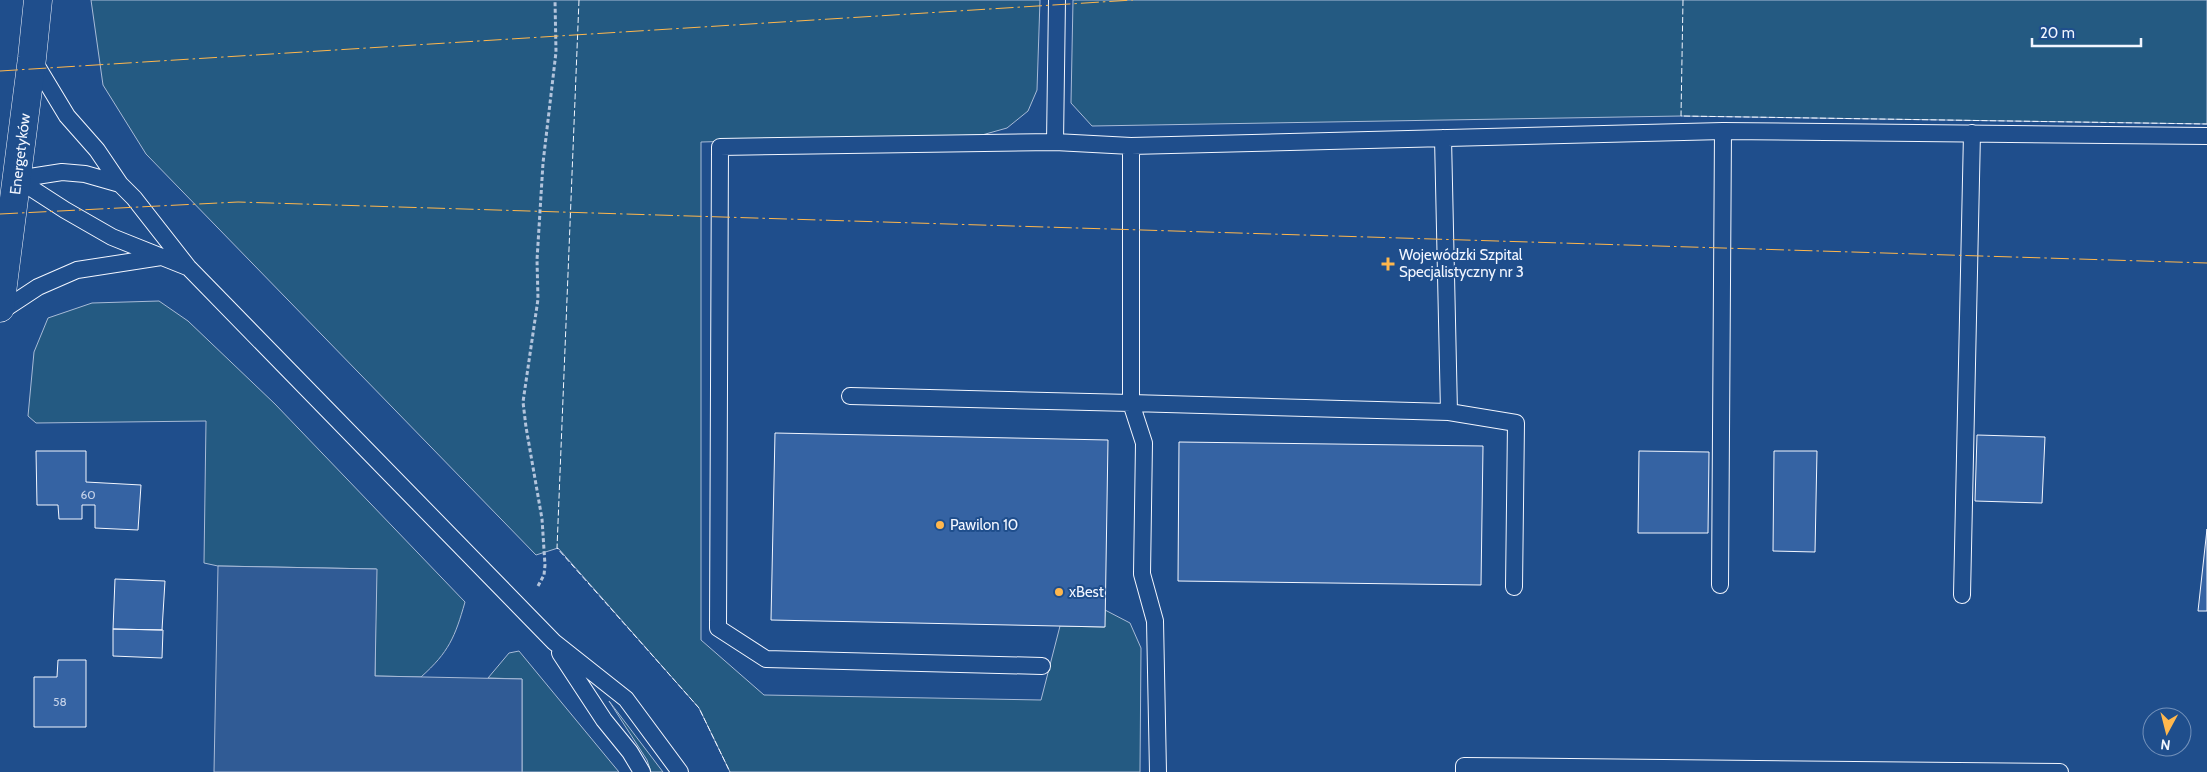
<svg xmlns="http://www.w3.org/2000/svg" width="2207" height="772" font-family="Cabin,sans-serif">
<style>
.green{fill:#245a82;stroke:#a8bbd7}
.parking{fill:#305b95;stroke:#a8bbd7}
.building{fill:#3563a3;stroke:#f2f6ff}
.lines{fill:none;stroke-linecap:round;stroke-linejoin:round}
.service-casing{stroke:#f2f6ff;stroke-width:18}
.tertiary-casing{stroke:#f2f6ff;stroke-width:29}
.path{stroke:#b3c4dc;stroke-width:3;stroke-dasharray:4 2.5;stroke-linecap:butt}
.service{stroke:#1f4e8c;stroke-width:16}
.tertiary{stroke:#1f4e8c;stroke-width:28}
.fence{stroke:#f2f6ff;stroke-width:1;stroke-dasharray:6 2.5;stroke-linecap:butt}
.power{stroke:#ffb74d;stroke-width:1;stroke-dasharray:18 4 2.5 4;stroke-linecap:butt}
.poi-dot{fill:#ffb74d;stroke:#1f4e8c;stroke-width:2}
.labels{text-anchor:middle;stroke-width:4;stroke-linejoin:round;paint-order:stroke}
.number-label{font-size:12px;fill:#c3d1e8}
.street-label{font-size:15px;fill:#f2f6ff;stroke:#1f4e8c}
.poi-label{font-size:15px;fill:#f2f6ff;stroke:#1f4e8c;text-anchor:start}
</style>
<rect width="100%" height="100%" fill="#1f4e8c"/>
<path class="green" d="M91 0H1040L1037 90 1028 111 1007 128 982 135 701 142V640L764 695 1041 700 1060 626 1104 627 1105 610 1130 623 1141 648 1140 772H730L699 708 558 548 536 555 146 154 103 85Z
M1073 0H2207V124L1681 116 1092 126 1071 103Z
M159 301 188 321 275 404 465 602C455 637 449 652 421 677L375 676 376 569 218 566 204 563 206 421 36 423 28 416 34 352 48 318 92 303Z
M519 651 619 772H522V679L488 678 509 653Z
M609 701 663 772H651L647 760Z"/>
<path class="parking" d="M218 566 377 569 375 676 522 679V772H214Z"/>
<path class="building" d="M775 433 1108 440 1105 627 771 620Z
M1977 435 2045 437 2042 503 1975 501Z
M1179 442 1483 446 1481 585 1178 581Z
M36 451H86V482L141 485 138 530 95 528V505H82V519H59L58 505H37Z
M1639 451 1709 452 1708 533H1638Z
M1774 451H1817L1815 552 1773 551Z
M2207 529V611H2198Z
M115 579 165 581 162 630 113 629Z
M113 629 163 630 162 658 113 656Z
M58 660H86V727H34V677H57Z"/>
<g class="lines">
<defs>
<path id="service" d="M32 58 67 116 97 150 120 184 134 198 188 267 554 642 626 699 680 772
M1443 138 1449 412
M1055 142 1057 0
M17 179 65 210 112 237 187 267
M17 179 62 172 85 174 120 184
M0 312 38 287 77 270 161 257
M850 396 1131 403V146
M1720 585 1723 131
M1962 595 1972 133
M560 653 604 720 630 752 642 772
M1042 666 766 659 718 628 720 147 1055 142 1131 146 1723 131 2207 136
M1158 772 1155 621 1142 574 1144 443 1131 403 1449 412 1516 423 1514 587
M1464 772V766L2060 772"/>
<path id="tertiary" d="M0 308 32 58 38 0"/>
</defs>
<use href="#service" class="service-casing"/>
<use href="#tertiary" class="tertiary-casing"/>
<path class="path" d="M538 586 544 575 545 565 542 519 526 427 523 402 538 299 537 260 543 163 556 52 555 0"/>
<use href="#service" class="service"/>
<use href="#tertiary" class="tertiary"/>
<path class="fence" d="M579 0 557 548 699 708 730 772
M1683 0 1681 116 2207 124"/>
<path class="power" d="M0 71 1133 0
M0 214 238 202 2207 263"/>
</g>
<g class="poi-dot">
<path d="M1385.5 256.5h5v5h5v5h-5v5h-5v-5h-5v-5h5z"/>
<circle cx="940" cy="525" r="5"/>
<circle cx="1059" cy="592" r="5"/>
</g>
<g class="labels">
<g class="number-label">
<text x="88" y="499">60</text>
<text x="60" y="706">58</text>
</g>
<g class="street-label">
<text transform="translate(20 154) rotate(-83)" y="5">Energetyków</text>
</g>
<g class="poi-label">
<text x="1399" y="260">Wojewódzki Szpital<tspan x="1399" dy="17">Specjalistyczny nr 3</tspan></text>
<text x="950" y="530">Pawilon 10</text>
<text x="1069" y="597">xBest</text>
</g>
</g>
<g transform="translate(2167 732) rotate(187)"><circle r="24" fill="#1f4e8c" stroke="#7391ba"/>
<path d="M0-4L9 19L0 12L-9 19Z" fill="#ffb74d"/>
<text y="-8" font-size="14" font-weight="bold" text-anchor="middle" fill="#f2f6ff">N</text>
</g>
<path d="M2032 38v8h109v-8" fill="none" stroke="#f2f6ff" stroke-width="2.5"/>
<text x="2040" y="38" font-size="15" fill="#f2f6ff" stroke="#1f4e8c" stroke-width="4" paint-order="stroke">20 m</text>
</svg>
